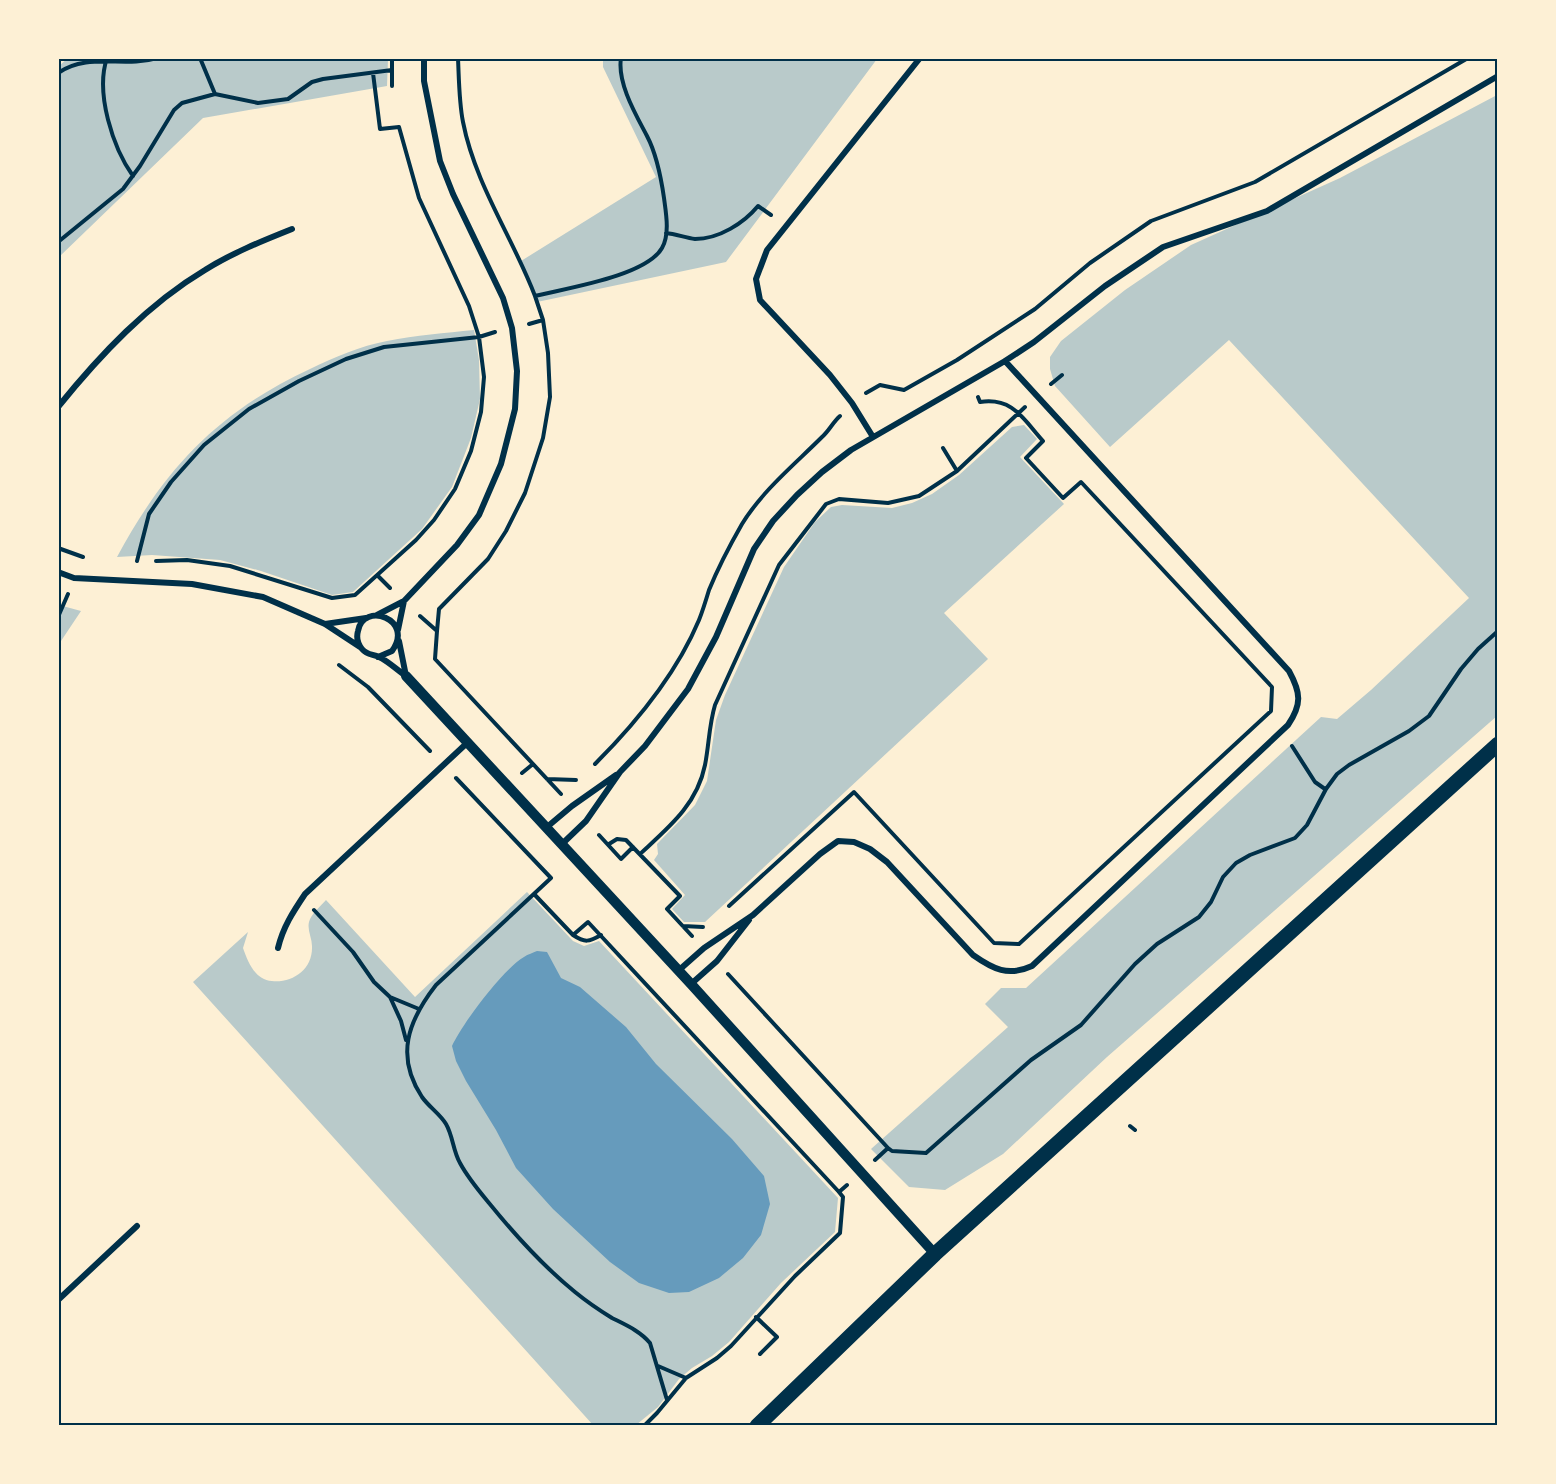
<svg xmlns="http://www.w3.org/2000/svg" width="1556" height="1484" font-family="Signika,sans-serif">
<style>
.green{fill:#b9caca}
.water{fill:#669bbc}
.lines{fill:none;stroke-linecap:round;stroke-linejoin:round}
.path{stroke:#003049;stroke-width:4}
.minor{stroke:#003049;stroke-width:6}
.tertiary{stroke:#003049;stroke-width:10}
.primary{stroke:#003049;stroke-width:15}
.neatline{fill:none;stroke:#003049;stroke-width:2}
</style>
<rect width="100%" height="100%" fill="#fdf0d5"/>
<path class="green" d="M68 58 388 59 387 86 203 118 59 257 58 67Z
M603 59H877L726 262 537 302 521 261 656 177 603 67Z
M1497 95V716L1107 1057 1003 1154 945 1190 909 1187 871 1149 1008 1027 985 1004 1001 988H1026L1321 717 1337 719 1371 690 1469 598 1229 340 1110 447 1055 386 1050 369V357L1061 341 1125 290 1191 245 1340 178Z
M474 330 479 360 480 399 471 438 452 487 422 529 353 592 332 595 261 571 220 560 152 555 117 557C165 468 218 412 310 369 335 357 360 346 387 341 416 335 445 333 474 330Z
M1024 425 1037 439 1020 457 1064 504 944 613 988 659 705 922H684L672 909 685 895 654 860 658 854 657 844 695 805 707 781 716 720 725 695 784 567 815 522 831 507 842 505 892 508 912 503 932 494 959 475 1012 427Z
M59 605 81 611 59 644Z
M527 892 573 941 584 946 599 941 838 1198 835 1232 781 1283 729 1342 712 1356 692 1368 679 1379 658 1407 636 1425H593L193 982 248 932 243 948C248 962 255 980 272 981 293 983 313 969 312 946 312 938 307 930 309 922 311 914 321 906 326 900L415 997Z"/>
<path class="water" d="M537 951 547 952 561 978 580 987 626 1027 656 1064 732 1139 764 1176 770 1204 761 1235 743 1258 719 1278 689 1292 669 1293 639 1283 610 1262 553 1209 516 1168 496 1130 466 1081 456 1061 452 1046C462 1024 503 969 524 957 528 954 533 953 537 951Z"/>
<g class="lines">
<path class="path" d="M107 58C95 93 113 148 133 176
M200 58 215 94
M392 58V86
M458 58C459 80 459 102 463 122 475 184 513 238 535 296
M58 73C88 52 124 68 157 58
M666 233C676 234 686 238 695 239 719 239 744 223 758 206L771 215
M58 242 123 189 140 166 174 110 182 103 215 94 258 103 288 99 312 82 323 79 392 70
M529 324 543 320 535 296C567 288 646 276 662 248 670 234 666 213 664 198 661 177 657 155 647 136 636 115 617 83 621 58
M1051 384 1062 375
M866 393 880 385 904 390 957 360 1035 309 1090 263 1151 221 1255 182 1468 58
M943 448 957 471
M58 548 83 557
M137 561 149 514 171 482 204 445 249 409 299 381 346 359 384 347 479 337 495 332
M156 561 187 560 230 566 332 598 355 595 416 540 434 520 455 489 471 451 481 412 484 377 479 337 469 306 419 198 399 127 380 129 373 73
M378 576 390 588
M420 616 437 631 435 659 561 794
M58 617 68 594
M437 631 439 609 488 559 506 531 525 493 543 438 550 397 548 353 543 320
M339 665 368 687 430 751
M1292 746 1315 782 1325 789
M595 764C637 722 676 675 699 620 703 610 706 600 709 590 718 568 730 545 742 524 763 490 794 465 822 437 829 431 833 422 840 416
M522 773 533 764
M456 778 551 878 436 985C408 1021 395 1056 422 1097 429 1107 440 1114 446 1124 453 1136 453 1151 460 1163 468 1178 479 1191 489 1203 515 1235 543 1266 575 1292 586 1301 599 1310 612 1318 626 1325 640 1331 650 1343L667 1400
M547 779 576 780
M599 835 621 859 633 847
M609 844 617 839 626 840 680 896 667 909 692 936
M640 854C668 828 697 805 705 765 709 745 709 725 715 705L779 565 826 504 839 499 888 503 919 496 957 471 1025 407
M534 894 573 935 588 922 839 1192
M729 906 854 792 994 943 1019 944 1271 711 1272 687 1081 482 1063 498 1026 458 1043 441C1023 419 1013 397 980 402L978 397
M314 910 353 952 374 982 390 997
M683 926 703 927
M573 935C585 943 589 942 601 935
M728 974 888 1148
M406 1040 401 1021 390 997 419 1009
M1130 1126 1135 1130
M875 1160 888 1148 892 1151 926 1153 1031 1060 1081 1025 1135 964 1157 944 1199 917 1211 902 1223 877 1236 863 1250 855 1295 838 1307 825 1326 789 1337 774 1349 765 1409 731 1429 716 1461 669 1478 649 1498 631
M756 1317 777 1337 760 1354
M658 1366 686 1378
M644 1426 657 1413 686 1378 717 1358 731 1346 795 1276 840 1233 843 1197 839 1192 847 1185"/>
<path class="minor" d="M58 407C100 355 148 304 205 270 232 253 262 241 292 229
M873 437 852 403 830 375 760 300 756 279 767 250 920 58
M58 572 74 578 192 584 263 597 325 624 360 647
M377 615 404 601 457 545 479 515 501 464 515 409 517 371 512 328 503 298 453 194 440 161 424 81V58
M325 624 366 618
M398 630 404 601
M399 641 406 676
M378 657 392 651C415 619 363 601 358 631 356 638 358 644 362 649 367 655 372 654 379 657 388 661 397 670 406 676
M547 827 572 806 616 775
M562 844 586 821 620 772 645 746 688 689 716 637 754 549 773 521 797 495 822 472 851 450 1005 361 1034 342 1105 286 1163 247 1267 211 1498 76
M278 948C283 927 293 912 305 894L467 743
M678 971 704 948 753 915 820 854 838 841 854 842 870 849 887 862 973 955C993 969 1008 977 1032 966L1288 725C1302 704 1301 693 1289 671L1005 361
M691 984 717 961 749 920
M58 1300 137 1226"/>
<path class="tertiary" d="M406 676 691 984 935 1254"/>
<path class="primary" d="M757 1426 935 1254 1498 744"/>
</g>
<rect width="1556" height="1484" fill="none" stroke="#fdf0d5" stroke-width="120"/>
<rect x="60" y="60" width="1436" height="1364" class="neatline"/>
</svg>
